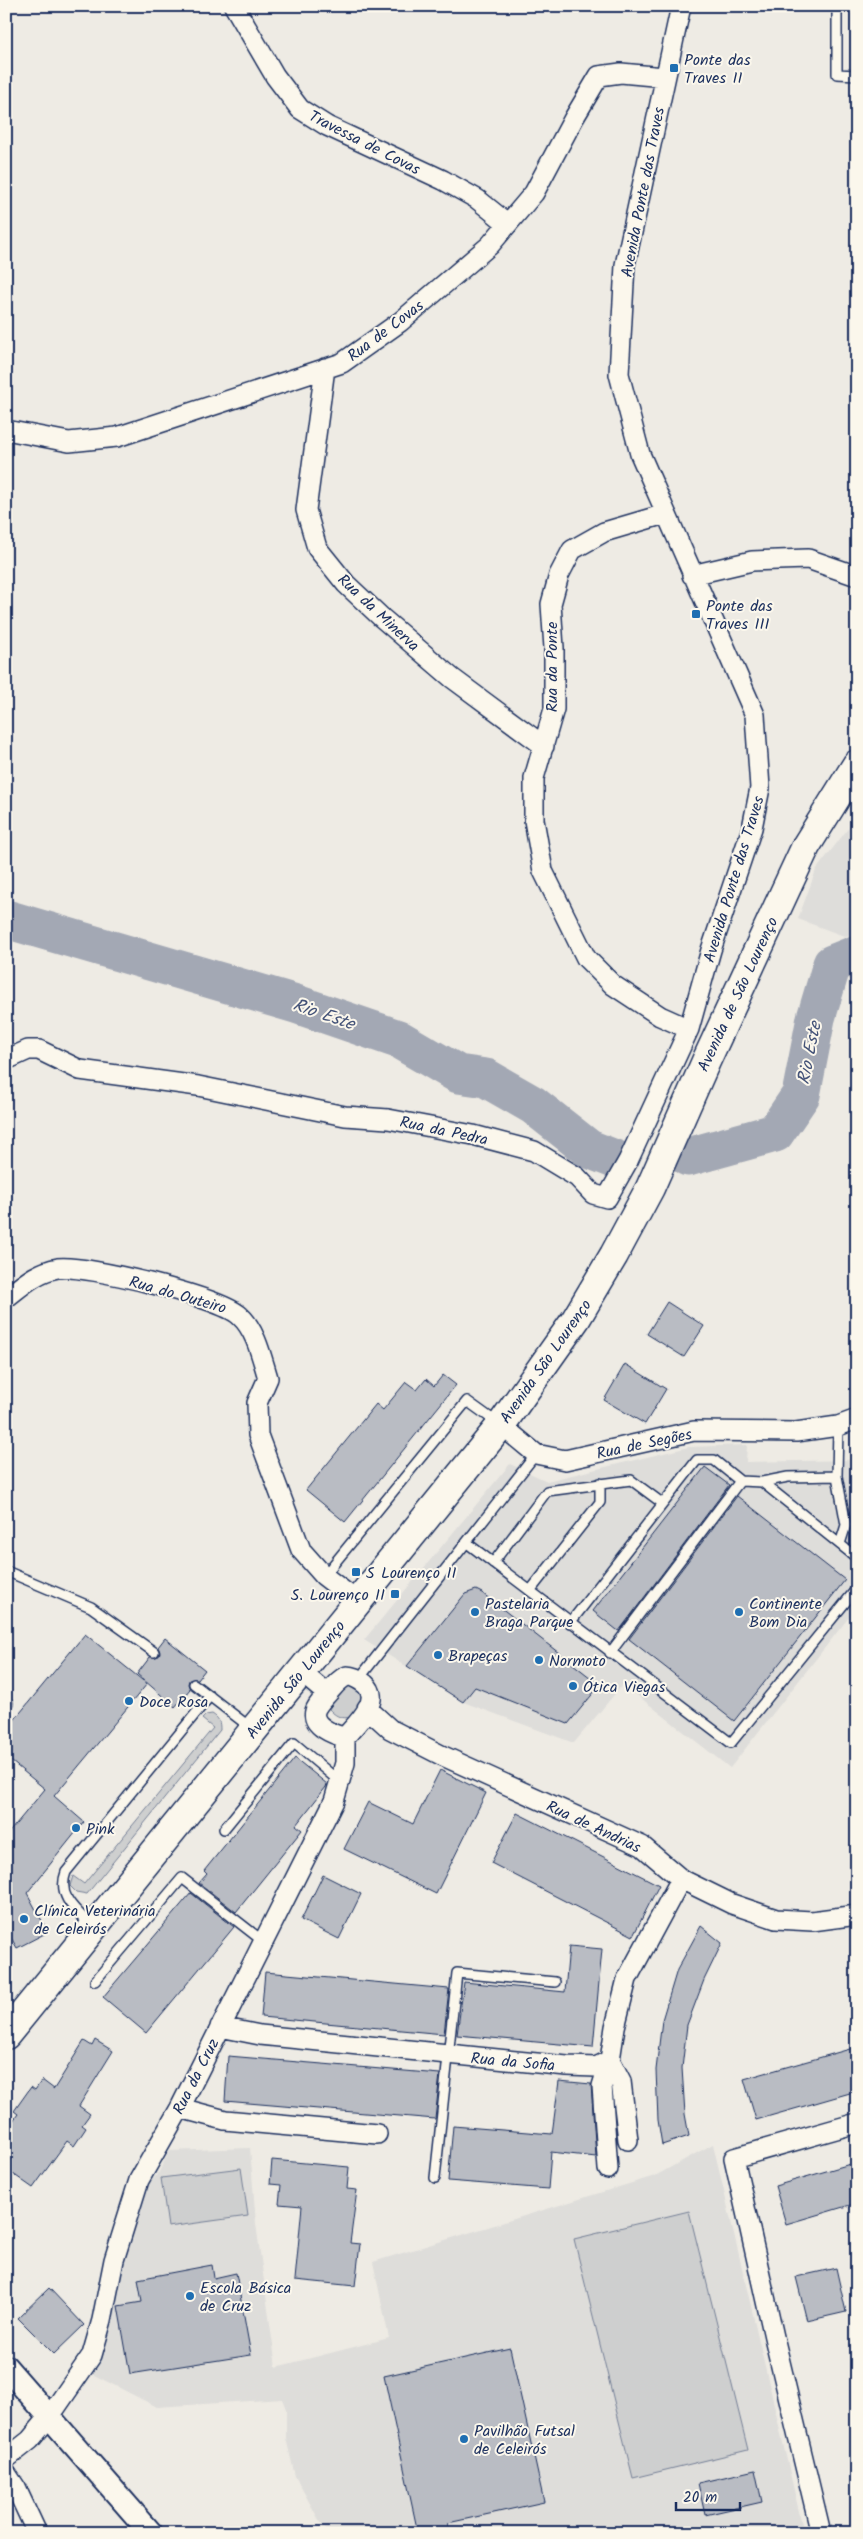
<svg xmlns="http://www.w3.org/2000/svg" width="863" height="2539" font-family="Kalam,sans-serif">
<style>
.built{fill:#deddda}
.green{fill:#cecfcf;stroke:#747f96}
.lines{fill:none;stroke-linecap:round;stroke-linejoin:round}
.river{stroke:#a3a8b4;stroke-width:39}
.building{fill:#b9bcc3;stroke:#1b2f5e}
.service-casing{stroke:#1b2f5e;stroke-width:12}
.minor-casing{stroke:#1b2f5e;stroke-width:22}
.tertiary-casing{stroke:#1b2f5e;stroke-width:26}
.primary-casing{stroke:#1b2f5e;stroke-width:31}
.service{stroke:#fbf7ec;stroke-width:9}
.minor{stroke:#fbf7ec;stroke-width:19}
.tertiary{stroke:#fbf7ec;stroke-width:22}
.primary{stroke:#fbf7ec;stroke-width:28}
.poi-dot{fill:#1f6fb2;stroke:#fbf7ec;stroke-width:2}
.labels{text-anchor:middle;stroke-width:4;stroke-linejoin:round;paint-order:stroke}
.poi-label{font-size:16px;fill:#1b2f5e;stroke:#fbf7ec;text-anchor:start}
.street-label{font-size:16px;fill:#1b2f5e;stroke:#fbf7ec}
.water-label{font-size:18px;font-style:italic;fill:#445378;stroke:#fbf7ec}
</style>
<rect width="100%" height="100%" fill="#eeebe4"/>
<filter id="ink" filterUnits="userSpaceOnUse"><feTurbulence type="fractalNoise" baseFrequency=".02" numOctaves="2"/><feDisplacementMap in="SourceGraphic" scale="10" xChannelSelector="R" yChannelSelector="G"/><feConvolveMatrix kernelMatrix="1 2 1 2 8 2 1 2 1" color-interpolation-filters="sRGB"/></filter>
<g filter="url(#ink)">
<path class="built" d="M857 817V935L844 936 798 919 816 870Z
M747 1445 746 1462 857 1460V1607L730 1768 623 1684 574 1743 463 1702 364 1640 510 1464 547 1481 689 1447Z
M713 2144 804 2533H329L319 2520 295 2476 286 2438V2409L282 2399 157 2407 92 2374 99 2362 101 2343 143 2191 159 2172 169 2151 250 2148 256 2224 276 2367 389 2338 373 2262 655 2176Z"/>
<path class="green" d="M349 1685 365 1694 358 1714C346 1720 338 1719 329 1709L340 1691Z
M212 1714C219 1718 220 1722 220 1730L87 1894 76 1892 70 1886 73 1876 84 1884 213 1728 202 1719 206 1715Z
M241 2168 248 2216 168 2227 161 2178Z
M689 2211 748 2450 633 2478 574 2239Z"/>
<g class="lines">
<path class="river" d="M6 919 296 1004 398 1039 458 1074 486 1078 533 1105 589 1149 617 1160
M688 1157 775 1133 801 1095 816 1018 832 964 857 954"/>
</g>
<path class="building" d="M667 1302 704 1326 684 1357 647 1334Z
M625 1364 666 1389 645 1424 604 1400Z
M443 1375 456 1385 345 1522 306 1490 376 1404 383 1410 406 1382 417 1390 426 1379 434 1386Z
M705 1467 729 1485 619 1631 617 1630 593 1611Z
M737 1496 845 1580 734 1721 629 1639Z
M476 1590 482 1593 600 1685 568 1724 475 1687 463 1702 407 1666 465 1594Z
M85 1634 147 1684 54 1796 84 1822 27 1893 48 1932 17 1948 6 1929V1836L45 1789 6 1757V1730Z
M165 1638 205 1670 198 1679 189 1680 188 1684 190 1689 175 1707 137 1674 150 1657 159 1656 160 1652 158 1647Z
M295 1758 327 1784 326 1787 296 1825 302 1830 236 1912 199 1883 207 1874 204 1871Z
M440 1770 486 1793 436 1894 344 1849 368 1802 413 1824Z
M517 1813 659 1885 633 1936 491 1863Z
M323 1875 361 1894 339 1939 301 1920Z
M191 1893 234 1927 146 2033 103 1997Z
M701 1926 722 1943 704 1980 687 2025 682 2068 685 2114 689 2136 662 2145 658 2120 656 2070 662 2020 677 1970Z
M569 1946 602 1949 593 2047 457 2035 464 1982 565 1992Z
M265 1972 449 1989 444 2034 261 2017Z
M95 2040 113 2051 79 2106 90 2114 82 2125 86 2128 74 2146 67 2141 33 2188 6 2169V2130L18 2114 14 2111 31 2087 35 2090 42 2080 54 2089 84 2041 92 2046Z
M857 2047V2091L756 2120 744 2079Z
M228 2056 440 2074 435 2119 225 2101Z
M559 2081 591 2084 596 2157 551 2152 548 2189 448 2181 453 2126 552 2134Z
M272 2160 349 2167 347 2189 357 2190 350 2243 360 2244 355 2286 295 2280 302 2206 279 2204 281 2185 270 2184Z
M857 2162V2203L786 2224 775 2186Z
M212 2265 214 2278 236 2273 251 2355 130 2374 118 2306 142 2302 138 2279Z
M836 2268 846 2312 807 2321 796 2277Z
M49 2288 84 2325 54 2354 18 2318Z
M510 2348 544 2502 448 2523 450 2533H418L384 2376Z
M755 2470 762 2502 705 2515 698 2483Z"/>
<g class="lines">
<defs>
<path id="service" d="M837 6V74L857 75
M838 1426 837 1476 846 1525 840 1544
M762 1482 788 1477 837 1476
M467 1543 731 1743 857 1588
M493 1563 547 1491 631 1480 662 1503
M6 1571 91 1607 154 1652
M324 1576 467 1401 499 1424
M530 1591 600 1502V1483
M570 1623 697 1460H714L740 1481 762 1482 857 1558
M610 1653 740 1481
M358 1680 536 1454
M194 1684 251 1728
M6 1701 8 1703
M224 1829 294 1743 340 1782
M91 1925C74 1909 57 1896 66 1872L210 1696
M95 1981 182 1878 264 1942
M435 2178 457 1973 555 1982"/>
<path id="minor" d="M234 6 275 76 300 109 327 126 443 180 477 199 508 224
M325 368 306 510 317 548 346 584 382 618 452 678 544 746
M6 430 69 442 117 437 342 363 400 322 490 245 534 193 574 118 599 76 621 73 664 77
M665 514 604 532 572 550 559 575 551 604 554 648V709L534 778V820L543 871 586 958 613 985 660 1016 689 1029
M692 575 752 561 808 559 857 576
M6 1060 28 1050H39L80 1070 198 1086 345 1116 388 1119 473 1135 534 1151 577 1177 593 1194 607 1198 628 1161 689 1029 711 950 752 828 760 788 755 715 640 454 619 374 625 265 681 6
M6 1298C23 1285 36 1272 58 1268 85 1264 222 1298 240 1316 256 1330 262 1359 268 1378L257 1403 258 1435 301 1550 324 1576 358 1602
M501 1425 536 1454 565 1460 694 1431 796 1432 838 1426 857 1419
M301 1672 327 1694
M347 1676C353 1676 360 1680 365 1684 383 1700 357 1723 345 1737 334 1735 311 1726 315 1711 317 1704 325 1697 329 1692 335 1685 339 1679 347 1676Z
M367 1708 390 1729 441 1755 642 1846 681 1879 732 1904 776 1919 812 1921 857 1915
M220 2027 260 2035 567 2066 596 2067 610 2060
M610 2060 621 2081 628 2140
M180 2108 225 2120 377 2134
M608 2169 602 2086 610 2060 615 2027 627 1979 681 1879
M6 2459 30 2440 50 2416 92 2355 102 2320 114 2260 139 2180 180 2108 334 1801 345 1763V1737
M6 2473 16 2488 37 2533
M821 2533 774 2337 734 2158 857 2123"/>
<path id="tertiary" d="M6 2367 151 2533"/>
<path id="primary" d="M6 2035 501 1425 576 1319 614 1255 650 1188 707 1059 806 846 857 764"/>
</defs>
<use href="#service" class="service-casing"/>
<use href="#minor" class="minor-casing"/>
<use href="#tertiary" class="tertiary-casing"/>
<use href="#primary" class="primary-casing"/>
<use href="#service" class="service"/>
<use href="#minor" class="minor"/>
<use href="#tertiary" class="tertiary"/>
<use href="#primary" class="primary"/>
</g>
</g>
<g class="poi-dot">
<rect x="669" y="63" width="10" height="10" rx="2.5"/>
<rect x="691" y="609" width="10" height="10" rx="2.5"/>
<rect x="351" y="1567" width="10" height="10" rx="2.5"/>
<rect x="390" y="1589" width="10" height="10" rx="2.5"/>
<circle cx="475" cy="1612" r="5"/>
<circle cx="739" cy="1612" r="5"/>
<circle cx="438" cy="1655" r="5"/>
<circle cx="539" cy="1660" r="5"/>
<circle cx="573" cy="1686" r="5"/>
<circle cx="129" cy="1701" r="5"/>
<circle cx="76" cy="1828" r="5"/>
<circle cx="24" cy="1919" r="5"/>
<circle cx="190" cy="2296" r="5"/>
<circle cx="464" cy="2439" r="5"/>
</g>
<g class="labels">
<g class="poi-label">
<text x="684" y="65">Ponte das<tspan x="684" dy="18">Traves II</tspan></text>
<text x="706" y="611">Ponte das<tspan x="706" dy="18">Traves III</tspan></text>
<text x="366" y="1578">S Lourenço II</text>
<text x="385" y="1600" text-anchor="end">S. Lourenço II</text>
<text x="485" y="1609">Pastelaria<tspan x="485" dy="18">Braga Parque</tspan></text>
<text x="749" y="1609">Continente<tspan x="749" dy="18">Bom Dia</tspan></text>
<text x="448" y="1661">Brapeças</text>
<text x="549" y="1666">Normoto</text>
<text x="583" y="1692">Ótica Viegas</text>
<text x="139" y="1707">Doce Rosa</text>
<text x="86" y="1834">Pink</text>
<text x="34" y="1916">Clínica Veterinária<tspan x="34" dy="18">de Celeirós</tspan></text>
<text x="200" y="2293">Escola Básica<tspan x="200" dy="18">de Cruz</tspan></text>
<text x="474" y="2436">Pavilhão Futsal<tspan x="474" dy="18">de Celeirós</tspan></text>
</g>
<g class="street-label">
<text transform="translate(365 142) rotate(27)" y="6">Travessa de Covas</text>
<text transform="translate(642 192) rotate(-79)" y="6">Avenida Ponte das Traves</text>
<text transform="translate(385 330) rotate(-37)" y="6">Rua de Covas</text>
<text transform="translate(379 612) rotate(43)" y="6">Rua da Minerva</text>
<text transform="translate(551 667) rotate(-90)" y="6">Rua da Ponte</text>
<text transform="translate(733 879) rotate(-73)" y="6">Avenida Ponte das Traves</text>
<text transform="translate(737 994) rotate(-65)" y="6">Avenida de São Lourenço</text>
<text transform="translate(444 1130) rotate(12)" y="6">Rua da Pedra</text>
<text transform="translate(178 1294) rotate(16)" y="6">Rua do Outeiro</text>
<text transform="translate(545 1361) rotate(-55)" y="6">Avenida São Lourenço</text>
<text transform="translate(644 1443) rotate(-12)" y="6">Rua de Segões</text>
<text transform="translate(295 1679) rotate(-51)" y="6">Avenida São Lourenço</text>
<text transform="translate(594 1826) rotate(25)" y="6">Rua de Andrias</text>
<text transform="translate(513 2061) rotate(5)" y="6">Rua da Sofia</text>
<text transform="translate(195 2076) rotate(-63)" y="6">Rua da Cruz</text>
</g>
<g class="water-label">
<text transform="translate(324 1014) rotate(19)" y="6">Rio Este</text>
<text transform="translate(809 1053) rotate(-79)" y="6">Rio Este</text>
</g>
</g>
<rect width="863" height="2539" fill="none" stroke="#fbf7ec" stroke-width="25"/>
<rect x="12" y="12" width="838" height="2514" fill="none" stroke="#1b2f5e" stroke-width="2" filter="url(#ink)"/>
<path d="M676 2502v8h64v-8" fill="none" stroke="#1b2f5e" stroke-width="2.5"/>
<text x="683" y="2502" font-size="15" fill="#1b2f5e" stroke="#fbf7ec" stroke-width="4" paint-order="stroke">20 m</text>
</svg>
